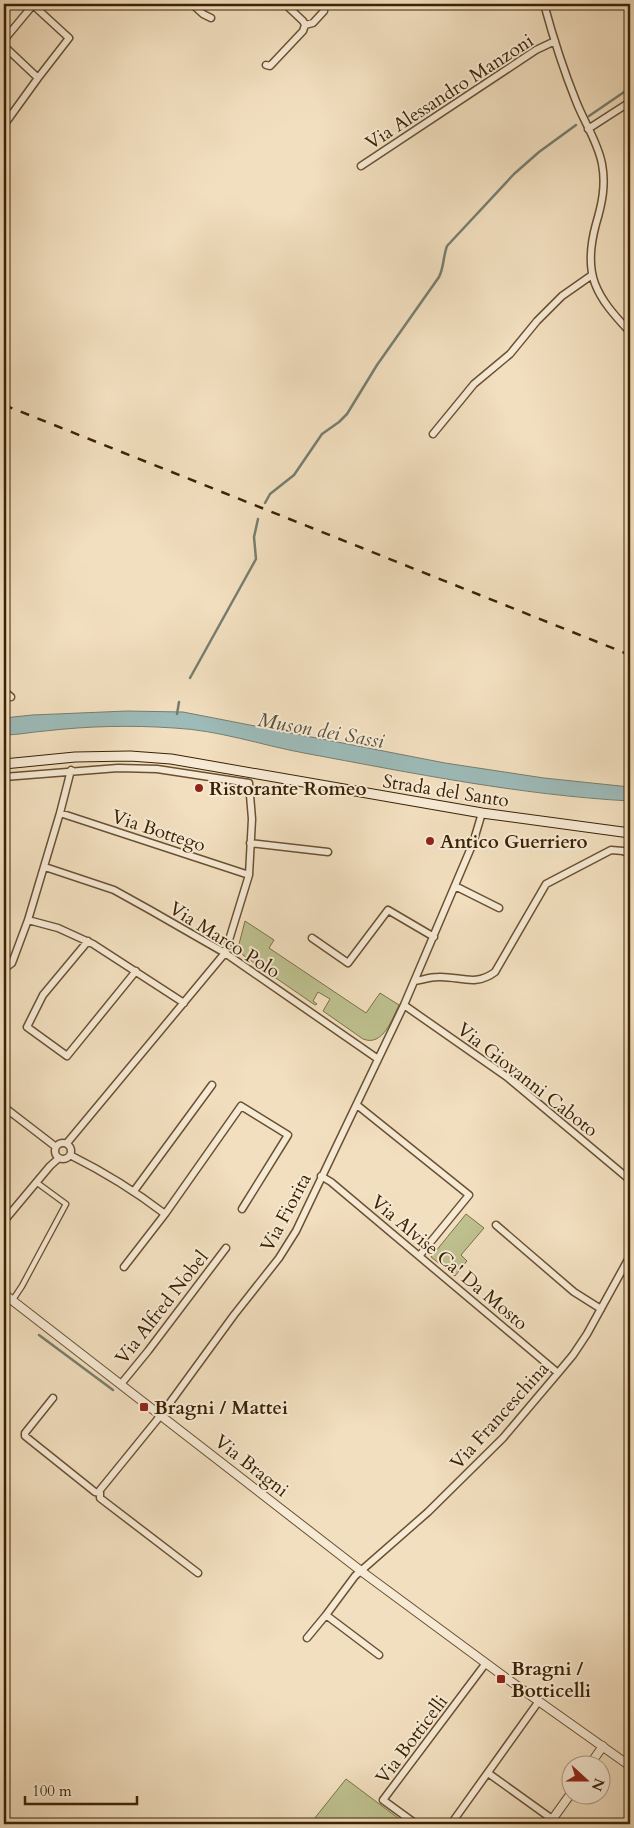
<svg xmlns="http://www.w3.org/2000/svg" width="634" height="1828" font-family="Cardo,serif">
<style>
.green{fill:#bec18f;stroke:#7c7249}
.water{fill:#9dbbb9;stroke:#767e70}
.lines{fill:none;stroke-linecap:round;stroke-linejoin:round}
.stream{stroke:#767e70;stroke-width:2.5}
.pedestrian-casing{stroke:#695132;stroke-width:7}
.minor-casing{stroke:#695132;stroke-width:9}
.tertiary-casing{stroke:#695132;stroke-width:10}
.secondary-casing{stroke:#3b2203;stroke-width:11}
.pedestrian{stroke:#f7ead5;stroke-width:4.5}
.minor{stroke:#f7ead5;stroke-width:6}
.tertiary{stroke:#f7ead5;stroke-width:8}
.secondary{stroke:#f7ead5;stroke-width:9}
.rail{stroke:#3b2203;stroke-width:2.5;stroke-dasharray:9 9;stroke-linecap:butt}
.poi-dot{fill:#8f2418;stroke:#f7ead5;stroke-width:2}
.labels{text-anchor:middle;stroke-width:4;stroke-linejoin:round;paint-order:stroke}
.street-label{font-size:19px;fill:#3b2203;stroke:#f7ead5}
.poi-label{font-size:19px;font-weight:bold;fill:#3b2203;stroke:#f7ead5;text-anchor:start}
.water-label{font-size:20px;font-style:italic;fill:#58503a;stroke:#f7ead5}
</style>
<rect width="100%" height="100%" fill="#f2dfbf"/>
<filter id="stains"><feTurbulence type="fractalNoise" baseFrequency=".004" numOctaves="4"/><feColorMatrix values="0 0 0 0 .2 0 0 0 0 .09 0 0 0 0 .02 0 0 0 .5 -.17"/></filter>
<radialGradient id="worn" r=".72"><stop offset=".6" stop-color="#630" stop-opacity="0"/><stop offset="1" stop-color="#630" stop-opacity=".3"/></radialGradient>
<path class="green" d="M245 921 274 940 269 948 366 1013 380 993 399 1005C392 1019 383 1047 363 1039L323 1011 330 999 318 992 313 1001 317 1004 315 1005 244 956 238 948Z
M466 1214 484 1228 461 1255 467 1261 455 1276 431 1257Z
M346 1779 406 1824H310Z"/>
<path class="water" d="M127 711 183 712 445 763 544 778 630 787V801C520 795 412 773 304 753 261 745 218 730 174 728 131 725 88 726 45 731 31 732 18 735 4 735V718L32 715Z"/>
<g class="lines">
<path class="stream" d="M589 116 630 88
M265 503 270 494 294 475 322 434 339 422 347 414 377 365 439 277C444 267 443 257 447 246L514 174 539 152 576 125
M190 678 256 559 254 537 258 519
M177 714 179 702
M39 1335 113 1390"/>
<defs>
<path id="pedestrian" d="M12 1301 22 1286 66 1204 36 1182"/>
<path id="minor" d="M192 4 203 14 211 18
M285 4 303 21 305 25
M544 4C553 37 563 69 576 101 584 122 598 142 602 164 606 185 602 204 596 224 582 275 596 296 630 332
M305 25 313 23 324 11
M4 40 33 5 69 38 38 78 4 46
M266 65 270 66 303 31 305 25
M4 125 38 78
M588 129 630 102
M361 166 536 50 555 41
M433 434 474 384 510 354 537 321 562 296 592 275
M4 691 11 697
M4 777 118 768 157 769 249 783 252 819 249 875 225 953 67 1143
M60 813 249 875
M250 843 328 852
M45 867 114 890 150 910 225 953 378 1059
M455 886 499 908
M28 920 58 928 93 944 184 1003
M312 938 348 963 388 910 434 937
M88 941 43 995 27 1027 67 1056 136 971
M4 969 12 963 28 920 60 813 71 770
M415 981C422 980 430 977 438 977 460 976 475 987 495 972L546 884 611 850 623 851 630 854
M404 1005 507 1077 630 1180
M357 1105 469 1195 420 1255
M4 1107 56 1147
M55 1151a8 8 0 1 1 16 0a8 8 0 1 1-16 0Z
M70 1155C104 1172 135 1191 165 1214
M321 1176 331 1182 558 1373
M134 1191 212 1085
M4 1221 50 1166 59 1158
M496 1225 574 1292 601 1309
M124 1267 165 1214 241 1106 288 1135 242 1209
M121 1384 148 1351 226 1248
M53 1398 25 1433V1436L95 1492 100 1493
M198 1573 100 1498V1490L161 1415 234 1315 279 1258 296 1231 404 1005 473 843 482 813
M307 1638 326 1615
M379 1655 326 1615 355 1576 428 1512 503 1438 558 1373 573 1355 587 1334 630 1256
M488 1773 552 1819
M416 1824 383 1800 486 1663
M451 1824 539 1701"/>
<path id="tertiary" d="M4 1294 361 1571 506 1678 630 1766
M589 1766 603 1746
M549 1824 572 1792"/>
<path id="secondary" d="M4 764 75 757 130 756 171 759 482 813 630 833"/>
</defs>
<use href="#pedestrian" class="pedestrian-casing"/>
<use href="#minor" class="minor-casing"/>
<use href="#tertiary" class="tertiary-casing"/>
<use href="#secondary" class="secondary-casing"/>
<use href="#pedestrian" class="pedestrian"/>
<use href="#minor" class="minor"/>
<use href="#tertiary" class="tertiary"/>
<use href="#secondary" class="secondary"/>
<path class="rail" d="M4 405 630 655"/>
</g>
<g class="poi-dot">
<circle cx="199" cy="788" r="5"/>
<circle cx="430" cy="841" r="5"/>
<rect x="139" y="1402" width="10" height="10" rx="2.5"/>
<rect x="496" y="1674" width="10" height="10" rx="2.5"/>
</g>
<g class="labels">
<g class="street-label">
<text transform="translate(449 91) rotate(-33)" y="7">Via Alessandro Manzoni</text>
<text transform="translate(446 790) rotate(9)" y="7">Strada del Santo</text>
<text transform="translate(159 830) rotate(18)" y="7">Via Bottego</text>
<text transform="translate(225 939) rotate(32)" y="7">Via Marco Polo</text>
<text transform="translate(528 1079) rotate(38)" y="7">Via Giovanni Caboto</text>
<text transform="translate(285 1212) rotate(-62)" y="7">Via Fiorita</text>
<text transform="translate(450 1262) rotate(40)" y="7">Via Alvise Ca' Da Mosto</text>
<text transform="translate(161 1307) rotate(-52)" y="7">Via Alfred Nobel</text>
<text transform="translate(499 1415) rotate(-48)" y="7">Via Franceschina</text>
<text transform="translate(252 1465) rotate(38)" y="7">Via Bragni</text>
<text transform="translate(411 1739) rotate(-53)" y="7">Via Botticelli</text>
</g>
<g class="poi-label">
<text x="209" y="795">Ristorante Romeo</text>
<text x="440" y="848">Antico Guerriero</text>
<text x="154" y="1414">Bragni / Mattei</text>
<text x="511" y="1675">Bragni /<tspan x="511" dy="22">Botticelli</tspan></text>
</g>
<g class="water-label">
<text transform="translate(321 730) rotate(10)" y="7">Muson dei Sassi</text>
</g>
</g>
<rect width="634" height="1828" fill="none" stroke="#f2dfbf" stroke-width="20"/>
<rect x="5" y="5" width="624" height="1818" fill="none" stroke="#3b2203" stroke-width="2.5"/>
<rect x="10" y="10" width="614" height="1808" fill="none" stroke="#3b2203"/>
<g transform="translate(586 1780) rotate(111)"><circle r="24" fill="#f7ead5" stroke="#ac9a81"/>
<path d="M0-4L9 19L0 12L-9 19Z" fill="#8f2418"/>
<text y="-8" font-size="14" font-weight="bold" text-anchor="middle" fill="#3b2203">N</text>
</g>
<path d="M25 1796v8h112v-8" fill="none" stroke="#3b2203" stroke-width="2.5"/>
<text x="32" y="1796" font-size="15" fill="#3b2203" stroke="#f7ead5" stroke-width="4" paint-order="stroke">100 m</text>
<rect width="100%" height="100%" filter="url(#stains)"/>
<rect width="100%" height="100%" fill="url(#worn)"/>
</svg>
